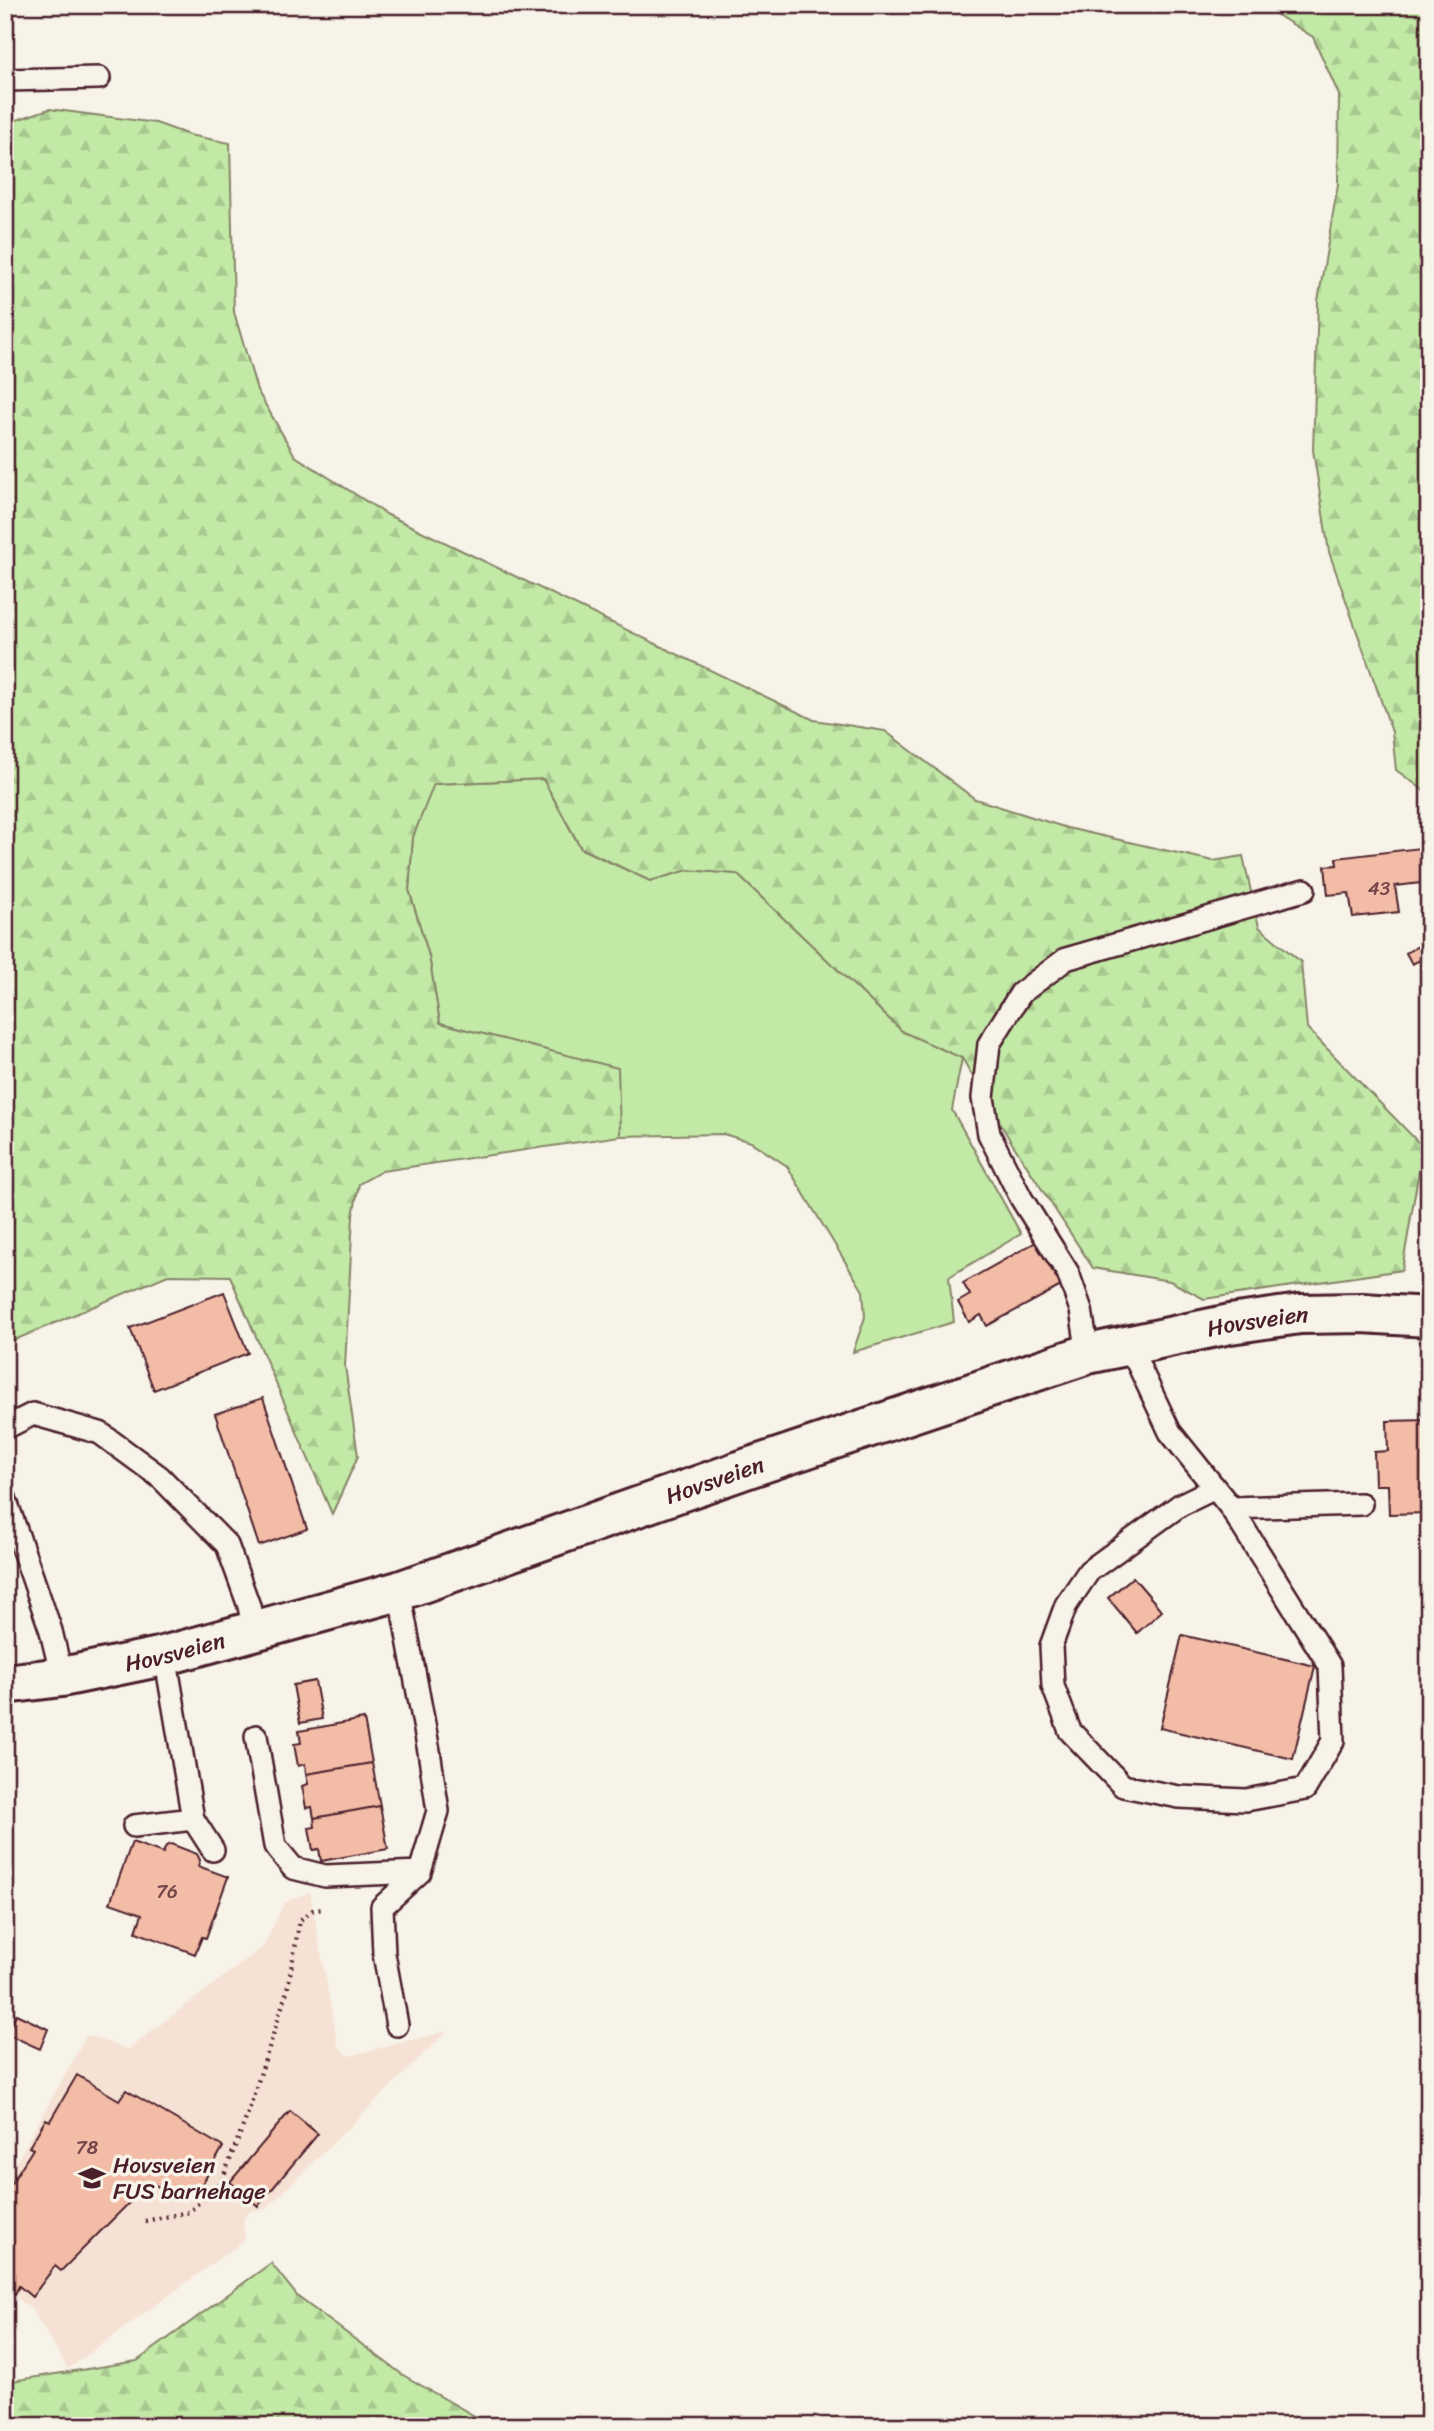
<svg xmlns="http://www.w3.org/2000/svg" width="1434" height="2431" font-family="Sriracha,sans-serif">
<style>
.built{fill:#f6e2d4}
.grass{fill:#c2eaa6;stroke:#868468;stroke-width:2}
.forest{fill:url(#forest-firs);stroke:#868468;stroke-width:2}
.building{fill:#f2bca6;stroke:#4a1f2b;stroke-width:2}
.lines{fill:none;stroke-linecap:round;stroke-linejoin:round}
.lane-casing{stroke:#4a1f2b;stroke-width:26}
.street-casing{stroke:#4a1f2b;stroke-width:44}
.path{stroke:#4a1f2b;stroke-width:4.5;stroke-dasharray:2 5;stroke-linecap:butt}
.lane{stroke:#f7f3e8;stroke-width:21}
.street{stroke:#f7f3e8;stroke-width:38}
.labels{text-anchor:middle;stroke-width:7;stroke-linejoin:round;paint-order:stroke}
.number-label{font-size:19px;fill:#74464a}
.street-label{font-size:23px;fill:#4a1f2b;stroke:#f7f3e8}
.poi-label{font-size:23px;fill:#4a1f2b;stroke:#f7f3e8;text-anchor:start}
</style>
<defs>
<pattern id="forest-firs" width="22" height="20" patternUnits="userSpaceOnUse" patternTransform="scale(1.75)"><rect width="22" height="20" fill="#c2eaa6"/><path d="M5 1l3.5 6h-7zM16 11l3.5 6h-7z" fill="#a8c88f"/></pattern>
</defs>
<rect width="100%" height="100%" fill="#f7f3e8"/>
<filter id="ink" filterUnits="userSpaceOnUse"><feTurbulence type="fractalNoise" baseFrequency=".0143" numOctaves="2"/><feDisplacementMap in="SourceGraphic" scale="14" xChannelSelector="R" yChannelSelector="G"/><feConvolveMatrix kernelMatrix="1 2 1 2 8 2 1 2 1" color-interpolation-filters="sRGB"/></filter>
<g filter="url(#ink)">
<path class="built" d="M310 1892 338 2045 348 2056 447 2031 266 2209 250 2211 243 2219 245 2240 68 2369 32 2310 5 2288V2182L87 2035 128 2049 263 1947 285 1902Z"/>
<path class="grass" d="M543 779 581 849 650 881 688 870 737 874 903 1032 962 1058 952 1110 1021 1234 949 1277 954 1322 853 1352 865 1317 863 1291 787 1166 751 1142 723 1134 620 1136 617 1068 440 1023 429 956 409 890 413 837 433 784Z"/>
<path class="forest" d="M1261 5H1429V794L1396 770 1392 732 1329 552 1313 450 1318 301 1338 184 1339 95 1313 37Z
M49 109 156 123 189 135 230 143 234 312 257 390 295 456 388 515 814 720 885 731 975 799 1067 828 1213 861 1243 856 1259 927 1301 962 1307 1028 1423 1147 1402 1270 1204 1299 1170 1281 1093 1268 1010 1140 962 1058 903 1032 737 874 688 870 650 881 581 848 543 779 434 784 413 837 409 890 429 956 440 1023 618 1068 620 1136 382 1171 359 1184 353 1216 345 1366 358 1456 332 1514 230 1276 168 1275 5 1344V124Z
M271 2263 298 2297 403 2375 492 2426H5V2382L137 2361Z"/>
<path class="building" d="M1428 847 1429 882 1395 886 1399 912 1353 917 1349 893 1328 895 1325 866 1337 865 1336 858Z
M1429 940V969L1425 971 1420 960 1412 964 1406 953Z
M1036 1242 1061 1286 987 1326 981 1315 969 1322 958 1302 970 1295 963 1283Z
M224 1292 248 1353 154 1390 130 1328Z
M263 1398 307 1529 259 1546 215 1414Z
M1429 1420V1513L1389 1514 1388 1485H1375L1374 1452 1388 1451 1387 1421Z
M1133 1577 1162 1611 1137 1633 1108 1598Z
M1182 1635 1315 1666 1293 1759 1160 1728Z
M315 1681 322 1719 300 1723 293 1685Z
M364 1719 372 1763 306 1774 305 1764 298 1766 294 1744 301 1743 299 1731Z
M372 1763 380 1806 314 1818 312 1807 306 1808 302 1786 308 1784 306 1774Z
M380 1806 388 1849 321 1861 319 1849 313 1850 309 1828 315 1827 314 1818Z
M132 1842 163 1853 166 1846 171 1844 197 1854 200 1860 198 1866 228 1877 206 1938 202 1937 195 1954 136 1932 142 1914 110 1903Z
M16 2014 48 2029 40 2049 7 2034Z
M77 2075 119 2100 126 2090 223 2147 196 2195 184 2188 178 2198 150 2182 61 2271 55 2266 32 2297 19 2286 15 2294 5 2288V2193L33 2149 29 2147 46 2119 50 2121Z
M290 2111 318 2134 258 2206 230 2182Z"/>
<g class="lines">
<defs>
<path id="lane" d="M5 80 99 78
M1129 1345 1170 1432 1231 1508 1330 1666 1333 1741 1305 1789 1246 1800 1179 1797 1123 1786 1070 1731 1053 1686 1051 1646 1066 1605 1089 1571 1180 1505 1215 1488
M1088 1354 1081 1310 1068 1273 1021 1198 989 1134 983 1098 989 1044 1021 993 1066 959 1304 890
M5 1428 33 1414 100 1433 160 1477 227 1545 249 1606 254 1632
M5 1498 51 1631 62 1677
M1231 1508 1361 1504
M165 1655 193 1819 213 1850
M256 1736 275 1846 293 1868 325 1876 420 1872 438 1811 429 1751 399 1591
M134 1826 193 1819
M397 2025 384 1954 382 1907 420 1872"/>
<g id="street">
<path id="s1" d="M5 1684 62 1677 159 1657 399 1591 748 1468 1088 1354 1230 1324 1300 1314 1362 1313 1429 1317"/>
</g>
</defs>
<use href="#lane" class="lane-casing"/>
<use href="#street" class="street-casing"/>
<path class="path" d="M145 2221 189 2212 222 2180 247 2116 287 1991 300 1920 313 1910 325 1909"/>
<use href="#lane" class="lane"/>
<use href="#street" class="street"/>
</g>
</g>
<defs>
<symbol id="school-bare" viewBox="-9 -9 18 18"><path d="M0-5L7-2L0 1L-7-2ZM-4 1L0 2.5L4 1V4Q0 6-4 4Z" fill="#4a1f2b" stroke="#f7f3e8" stroke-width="2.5" paint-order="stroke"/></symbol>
</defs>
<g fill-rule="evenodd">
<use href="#school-bare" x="73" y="2159" width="38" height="38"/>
</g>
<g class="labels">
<g class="number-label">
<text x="1379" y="895">43</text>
<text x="167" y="1898">76</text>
<text x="87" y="2154">78</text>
</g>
<g class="street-label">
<text dy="8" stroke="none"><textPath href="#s1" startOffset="1307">Hovsveien</textPath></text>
<text dy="8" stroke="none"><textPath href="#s1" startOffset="740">Hovsveien</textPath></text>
<text dy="8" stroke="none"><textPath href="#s1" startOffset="173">Hovsveien</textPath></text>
</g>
<g class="poi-label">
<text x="113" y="2173">Hovsveien<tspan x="113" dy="26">FUS barnehage</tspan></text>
</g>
</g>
<rect width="1434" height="2431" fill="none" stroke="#f7f3e8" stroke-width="28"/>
<rect x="14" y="14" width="1406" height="2403" fill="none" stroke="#4a1f2b" stroke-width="2.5" filter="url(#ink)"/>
</svg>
